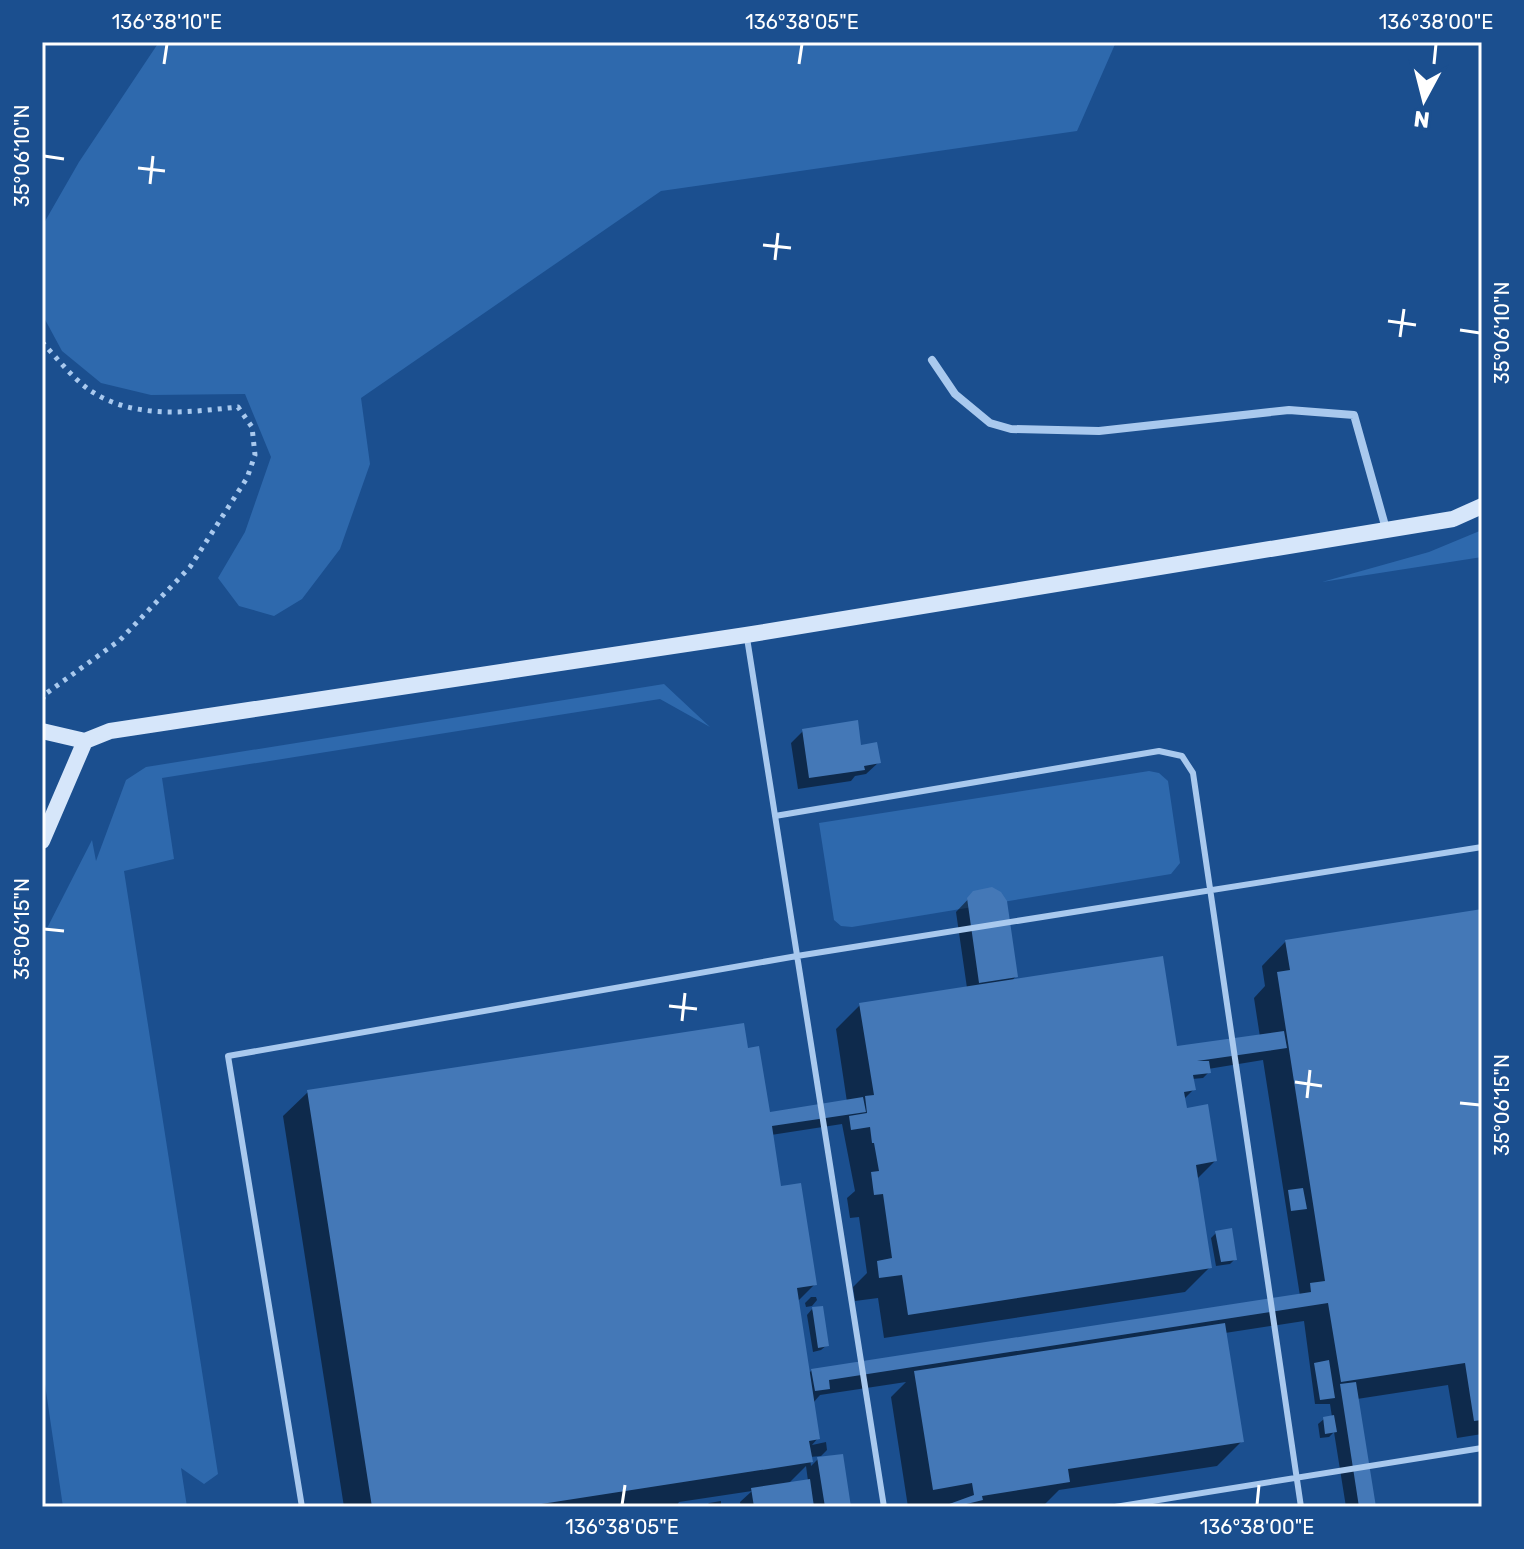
<svg xmlns="http://www.w3.org/2000/svg" width="1524" height="1549" font-family="Rubik,sans-serif">
<style>
.green{fill:#2e69ad}
.shadow{fill:#0007;fill-rule:evenodd}
.building{fill:#4478b7}
.lines{fill:none;stroke-linecap:round;stroke-linejoin:round}
.path{stroke:#a9c9ee;stroke-width:5;stroke-dasharray:4 6;stroke-linecap:butt}
.lane{stroke:#a9c9ee;stroke-width:6}
.street{stroke:#a9c9ee;stroke-width:8}
.secondary{stroke:#d6e6fa;stroke-width:16}
.ticks{fill:none;stroke:#fff;stroke-width:3}
.neatline{fill:none;stroke:#fff;stroke-width:3}
.ticks-label{font-size:20px;text-anchor:middle;fill:#fff}
</style>
<rect width="100%" height="100%" fill="#1b4f8f"/>
<path class="green" d="M159 42H1116L1077 131 661 191 361 398 370 464 340 549 302 599 274 616 239 606 218 578 245 532 271 457 245 394 151 395 101 383 62 351 42 314V235L44 223 79 162Z
M1482 530V557L1322 582 1429 552Z
M664 684 710 727 660 699 162 778 174 859 124 871 218 1474 204 1484 181 1468 187 1507H63L42 1364V938L92 840 96 861 126 780 146 767Z
M1149 771 1159 773 1168 781 1180 863 1171 874 852 927 841 926 834 920 819 823Z"/>
<path class="shadow" d="M803 731 859 747 879 762 866 774 855 776 851 781 798 789 791 743Z
M974 893 1016 976 1011 982 1176 1048 1260 1037 1254 998 1265 986 1262 966 1286 941 1482 911V1434L1457 1438 1448 1385 1357 1399 1374 1507H1346L1334 1432 1329 1437 1320 1438 1318 1424 1324 1419 1332 1417 1330 1404H1315L1304 1321 1225 1333 1242 1441 1217 1466 1059 1490 1043 1506 908 1507 891 1397 906 1382 820 1395 813 1403 818 1438 812 1445 826 1442 827 1450 821 1456 810 1457 811 1466 818 1459 849 1507H741L740 1502 752 1491 679 1502 676 1507H669V1504L648 1507H344L283 1116 308 1092 746 1050 768 1116 847 1102 836 1029 860 1005 967 988 956 912ZM1263 1060 1300 1296 812 1370 808 1374 797 1302 815 1284 780 1188 771 1135 842 1124 855 1191 847 1198 850 1218 859 1217 867 1273 853 1287 855 1301 878 1298 884 1338 1185 1292 1210 1267 1196 1180 1215 1161 1185 1110 1183 1100 1193 1090 1192 1079 1203 1078 1209 1072 1208 1069ZM806 1466 808 1481 787 1485Z
M1216 1233 1235 1259 1230 1264 1216 1266 1211 1238Z
M811 1297H816L817 1300 812 1306 806 1307 805 1303Z
M812 1309 827 1345 821 1350 813 1352 807 1315Z
M721 1501V1507H705L709 1503Z"/>
<path class="building" d="M858 720 861 745 877 742 881 763 864 766 865 770 809 778 802 729Z
M992 887 1001 892 1007 901 1018 977 979 983 967 898 973 891Z
M1482 909V1420L1474 1421 1465 1363 1341 1382 1328 1303 829 1380 830 1389 815 1391 811 1369 1311 1292 1310 1283 1325 1281 1277 972 1290 970 1285 940Z
M1163 956 1177 1046 1284 1031 1287 1048 1197 1061H1209L1211 1073 1193 1075 1196 1090 1184 1092 1187 1108 1208 1104 1217 1161 1196 1165 1212 1268 908 1315 902 1275 879 1278 877 1261 892 1258 883 1194 874 1195 871 1172 879 1171 874 1143H872L870 1127 851 1130 849 1116 867 1113 865 1096 874 1095 859 1003Z
M744 1023 748 1048 759 1046 770 1112 863 1097 866 1112 772 1126 781 1186 801 1183 817 1285 797 1288 820 1439 809 1441 813 1462 522 1507H372L307 1090Z
M1303 1188 1307 1209 1291 1211 1288 1190Z
M1232 1228 1237 1260 1221 1262 1215 1231Z
M823 1306 829 1346 818 1348 812 1307Z
M1225 1323 1244 1442 1068 1469 1070 1482 982 1496 983 1500 954 1507H941L974 1495 972 1483 933 1490 914 1371Z
M1329 1360 1335 1398 1320 1400 1314 1363Z
M1356 1382 1376 1507H1359L1340 1384Z
M1334 1415 1337 1432 1325 1434 1323 1417Z
M843 1454 851 1507H825L817 1457Z
M810 1479 814 1507H754L751 1488Z"/>
<g class="lines">
<path class="path" d="M42 342C57 358 73 379 91 391 135 420 189 412 238 407L252 427 255 455 247 478 190 567 120 640 44 695 42 701"/>
<path class="lane" d="M747 638 884 1507
M775 816 1159 751 1182 756 1193 773 1301 1507
M302 1507 228 1056 797 956 1482 847
M1115 1507 1482 1448"/>
<path class="street" d="M932 360 955 394 990 423 1011 429 1099 431 1289 410 1354 415 1386 529"/>
<path class="secondary" d="M42 731 85 741 110 731 746 635 1453 519 1482 506
M42 841 85 741"/>
</g>
<path class="ticks" d="M164 64 167 44M799 64 802 44M1434 64 1436 44M44 156 64 159M138 168 165 171M150 184 153 156M763 245 791 248M775 260 778 233M1388 321 1416 325M1460 330 1480 333M1400 337 1404 309M44 929 64 931M669 1006 697 1009M682 1021 685 993M1295 1082 1322 1086M1307 1098 1310 1070M1460 1103 1480 1105M622 1505 625 1485M1257 1505 1259 1485"/>
<rect width="1524" height="1549" fill="none" stroke="#1b4f8f" stroke-width="88"/>
<g transform="translate(1424 100) rotate(187)" stroke="#1b4f8f" stroke-width="6" paint-order="stroke">
<path d="M0-6L14 30L0 20L-14 30Z" fill="#ffffff"/>
<text y="-12" font-size="22" font-weight="bold" text-anchor="middle" fill="#ffffff">N</text>
</g>
<rect x="44" y="44" width="1436" height="1461" class="neatline"/>
<g class="ticks-label">
<text x="167" y="29">136°38'10"E</text>
<text x="802" y="29">136°38'05"E</text>
<text x="1436" y="29">136°38'00"E</text>
<text transform="translate(22 156) rotate(-90)" y="7">35°06'10"N</text>
<text transform="translate(1502 333) rotate(-90)" y="7">35°06'10"N</text>
<text transform="translate(22 929) rotate(-90)" y="7">35°06'15"N</text>
<text transform="translate(1502 1105) rotate(-90)" y="7">35°06'15"N</text>
<text x="622" y="1534">136°38'05"E</text>
<text x="1257" y="1534">136°38'00"E</text>
</g>
</svg>
